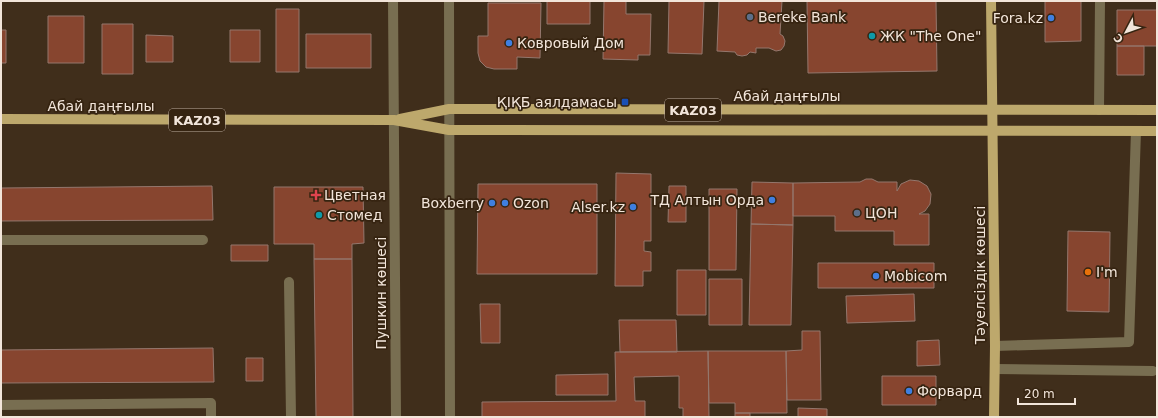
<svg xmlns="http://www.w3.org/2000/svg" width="1158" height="418" font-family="'DejaVu Sans',sans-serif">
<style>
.building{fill:#87452f;stroke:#94776d}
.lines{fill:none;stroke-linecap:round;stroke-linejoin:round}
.minor{stroke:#786e51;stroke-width:10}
.major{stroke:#bda86c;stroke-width:10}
.service-dot{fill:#5c6f8a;stroke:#362411;stroke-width:1.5}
.shop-dot{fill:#3f7fe0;stroke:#362411;stroke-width:1.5}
.culture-dot{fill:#0f9aa8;stroke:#362411;stroke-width:1.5}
.transit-dot{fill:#1a4fb4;stroke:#362411;stroke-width:1.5}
.health-dot{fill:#e0444e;stroke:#362411;stroke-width:1.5}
.food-dot{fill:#e8710a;stroke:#362411;stroke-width:1.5}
.labels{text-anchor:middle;stroke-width:3.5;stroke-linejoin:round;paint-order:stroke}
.shield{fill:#362411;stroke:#baab9e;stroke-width:1}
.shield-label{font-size:13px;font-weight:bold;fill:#f2e5da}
.poi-label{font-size:14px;fill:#f2e5da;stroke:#362411;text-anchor:start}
.street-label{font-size:14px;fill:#f2e5da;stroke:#362411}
</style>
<rect width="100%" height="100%" fill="#402e1b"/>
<path class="building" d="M547 1H590V24H547Z
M604 1H626V14H651L650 55H638V60L603 59Z
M669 1H704L702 54 668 53Z
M719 1H782L780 34 783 36 785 41 784 46 781 50 776 51 769 48H756V53L750 52 747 55 742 56 737 55 735 52 717 51Z
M807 1H936L937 71 808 73Z
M1045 1H1081V41L1045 42Z
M488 3H541L540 58 517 57V69H494L486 67 480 61 478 53V36H488Z
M276 9H299V72H276Z
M1117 10H1157V46H1117Z
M48 16H84V63H48Z
M102 24H133V74H102Z
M1 30H6V63H1Z
M230 30H260V62H230Z
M306 34H371V68H306Z
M146 35 173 36V62H146Z
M1117 46H1144V75H1117Z
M616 173 651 174V241H644V251L651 252V271H643V286H615Z
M866 179H872L878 182H897V191L901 184 910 180 919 181 927 186 931 194 930 204 925 211 919 214H929V245H894V231H835V216H793V183L860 182Z
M752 182 793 183V225L751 224Z
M478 184H597V274H477Z
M212 186 213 220 1 221V188Z
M669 186H686V222H668Z
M274 187H363L364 243 352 244V259H314V244H274Z
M709 189H737L736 270H709Z
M751 224 793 225 791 325H749Z
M1068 231 1110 232 1109 312 1067 311Z
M231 245H268V261H231Z
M314 259H352L353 417H316Z
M818 263H934V288H818Z
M677 270H706V315H677Z
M709 279H742V325H709Z
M914 294 915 321 847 323 846 296Z
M480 304H500V343H481Z
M619 320H676L677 352H620Z
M802 331H820L821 400H787L786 351 802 350Z
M939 340 940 365 917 366V341Z
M213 348 214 382 1 383V350Z
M708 351 709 417H683V408H679V376L634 377 635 401H645V417H482V402L616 401 615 352Z
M708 351H786L787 413H735V403H709Z
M246 358H263V381H246Z
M608 374V395H556V375Z
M882 376H936V405H882Z
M798 408 827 409V417H798Z
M735 413H750V417H735Z"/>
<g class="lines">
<path class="minor" d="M393 1 396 417
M449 1 450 417
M1099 110 1100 1
M1 240H203
M289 282 291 417
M995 346 1129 342 1136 131
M995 369 1153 371
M1 405 211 403V417"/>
<path class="major" d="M991 1 995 346 994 417
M1 119 394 120 449 130 1157 131
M400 119 449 109 1157 110"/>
</g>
<g class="service-dot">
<circle cx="750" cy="17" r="4"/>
<circle cx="857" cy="213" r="4"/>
</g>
<g class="shop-dot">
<circle cx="1051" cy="18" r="4"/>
<circle cx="509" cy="43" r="4"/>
<circle cx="772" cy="200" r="4"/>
<circle cx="492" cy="203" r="4"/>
<circle cx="505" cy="203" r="4"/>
<circle cx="633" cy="207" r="4"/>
<circle cx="876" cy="276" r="4"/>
<circle cx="909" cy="391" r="4"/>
</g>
<g class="culture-dot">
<circle cx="872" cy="36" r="4"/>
<circle cx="319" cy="215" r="4"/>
</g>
<rect class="transit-dot" x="621" y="98" width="8" height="8" rx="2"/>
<path class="health-dot" d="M314 189h4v4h4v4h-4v4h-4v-4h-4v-4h4z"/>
<circle class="food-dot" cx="1088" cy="272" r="4"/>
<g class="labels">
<g class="shield">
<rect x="665" y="99" width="56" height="22" rx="3"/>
<rect x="169" y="109" width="56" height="22" rx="3"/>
</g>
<g class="shield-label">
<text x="693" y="115">KАZ03</text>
<text x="197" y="125">KАZ03</text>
</g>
<g class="poi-label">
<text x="758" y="22">Bereke Bank</text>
<text x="1043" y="23" text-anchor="end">Fora.kz</text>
<text x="880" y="41">ЖК "The One"</text>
<text x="517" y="48">Ковровый Дом</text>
<text x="617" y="107" text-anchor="end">ҚІҚБ аялдамасы</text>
<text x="324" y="200">Цветная</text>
<text x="764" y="205" text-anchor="end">ТД Алтын Орда</text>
<text x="484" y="208" text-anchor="end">Boxberry</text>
<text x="513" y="208">Ozon</text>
<text x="625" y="212" text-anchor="end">Alser.kz</text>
<text x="865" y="218">ЦОН</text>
<text x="327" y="220">Стомед</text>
<text x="1096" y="277">I'm</text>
<text x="884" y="281">Mobicom</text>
<text x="917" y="396">Форвард</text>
</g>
<g class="street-label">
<text x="787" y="101">Абай даңғылы</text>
<text x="101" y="111">Абай даңғылы</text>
<text transform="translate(980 275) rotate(-90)" y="5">Тәуелсіздік көшесі</text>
<text transform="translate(381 293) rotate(-90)" y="5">Пушкин көшесі</text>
</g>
</g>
<rect width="1158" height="418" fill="none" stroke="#f2e5da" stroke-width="4"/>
<g transform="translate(1126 32) rotate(229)" stroke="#362411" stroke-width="3" paint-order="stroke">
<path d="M0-3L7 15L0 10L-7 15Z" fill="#f2e5da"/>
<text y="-6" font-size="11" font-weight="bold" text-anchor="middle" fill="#f2e5da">С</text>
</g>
<path d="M1018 398v6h57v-6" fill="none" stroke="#f2e5da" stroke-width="2"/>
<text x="1024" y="398" font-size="12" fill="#f2e5da" stroke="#362411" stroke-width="3" paint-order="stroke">20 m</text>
</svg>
